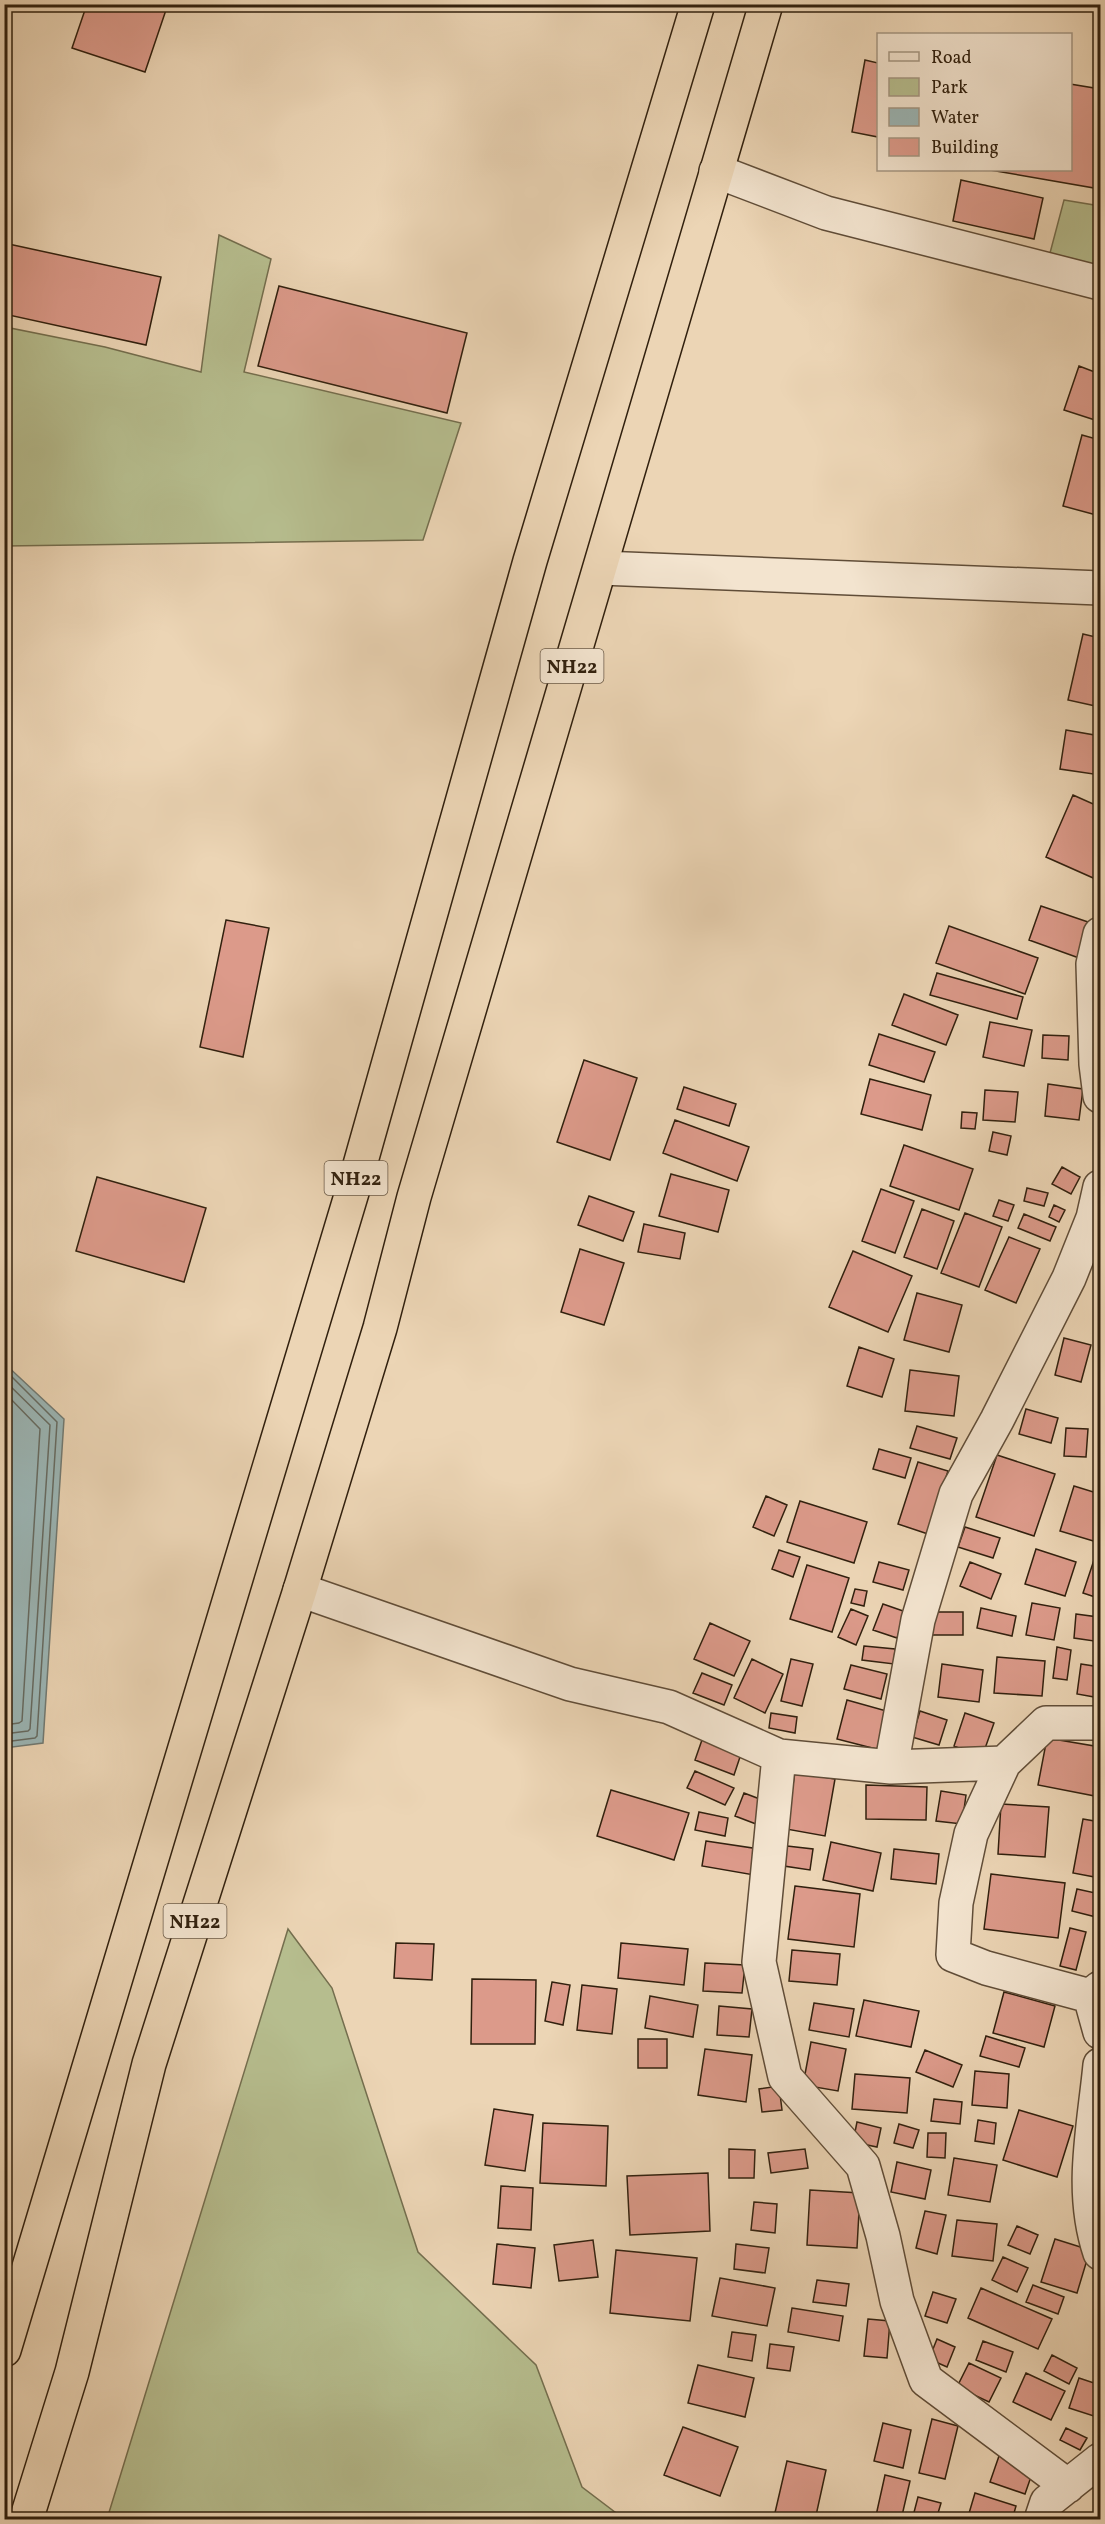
<svg xmlns="http://www.w3.org/2000/svg" width="1105" height="2524" font-family="Vollkorn,serif">
<style>
.green{fill:#b6bd8e;stroke:#746e4e;stroke-width:1.5}
.water{fill:#9bb6b6;stroke:#717a73;stroke-width:1.5}
.lines{fill:none;stroke-linecap:round;stroke-linejoin:round}
.shore{stroke:#666b62;stroke-width:1.5}
.building{fill:#dc9a8a;stroke:#31200e;stroke-width:1.5}
.minor-casing{stroke:#604d38;stroke-width:36}
.trunk-casing{stroke:#31200e;stroke-width:36}
.minor{stroke:#f3e4cf;stroke-width:33}
.trunk{stroke:#ecd5b5;stroke-width:33}
.labels{text-anchor:middle;stroke-width:5;stroke-linejoin:round;paint-order:stroke}
.shield{fill:#f3e4cf;stroke:#6b5b48;stroke-width:1.5}
.shield-label{font-size:20px;font-weight:bold;fill:#31200e}
</style>
<rect width="100%" height="100%" fill="#ecd5b5"/>
<filter id="stains"><feTurbulence type="fractalNoise" baseFrequency=".00333" numOctaves="4"/><feColorMatrix values="0 0 0 0 .2 0 0 0 0 .09 0 0 0 0 .02 0 0 0 .5 -.17"/></filter>
<radialGradient id="worn" r=".72"><stop offset=".6" stop-color="#630" stop-opacity="0"/><stop offset="1" stop-color="#630" stop-opacity=".3"/></radialGradient>
<path class="green" d="M1064 200 1100 206V266L1050 253Z
M219 235 271 259 244 372 461 423 423 540 5 546V327L105 347 201 372Z
M288 1929 332 1988 418 2252 536 2365 582 2487 624 2519H107Z"/>
<path class="water" d="M4 1363 64 1419 43 1743 5 1748Z"/>
<g class="lines">
<path class="shore" d="M4 1369 57 1422 37 1736 35 1738 4 1742
M4 1380 50 1425 30 1729 28 1731 4 1734
M4 1392 40 1429 22 1721 19 1723 4 1725"/>
</g>
<path class="building" d="M87 4H168L145 72 72 48Z
M865 60 878 63V137L852 132Z
M1070 84 1100 89V189L990 170H1070Z
M961 180 1043 198 1034 239 953 221Z
M4 243 161 277 146 345 4 314Z
M279 286 467 333 447 413 258 366Z
M1079 366 1100 374V412L1098 421 1064 410Z
M1082 435 1100 440V516L1063 506Z
M1083 634 1100 638V707L1068 700Z
M1066 730 1100 736V775L1060 769Z
M1073 795 1100 807V881L1046 857Z
M1041 906 1091 923 1079 958 1029 940Z
M226 920 269 928 243 1057 200 1047Z
M949 926 1038 958 1025 994 936 963Z
M937 973 1023 997 1017 1019 930 995Z
M904 994 958 1015 946 1045 892 1025Z
M990 1022 1032 1030 1024 1066 983 1057Z
M879 1034 935 1052 924 1082 869 1065Z
M1043 1035 1069 1036 1068 1060 1042 1058Z
M584 1060 637 1078 610 1160 557 1142Z
M870 1079 931 1095 922 1130 861 1114Z
M1048 1084 1083 1089 1079 1120 1045 1116Z
M684 1087 736 1104 729 1126 677 1109Z
M985 1090 1018 1092 1015 1122 983 1120Z
M962 1112 977 1113 975 1129 961 1128Z
M675 1120 749 1147 737 1181 663 1153Z
M993 1132 1011 1136 1007 1155 989 1151Z
M904 1145 973 1169 959 1210 890 1186Z
M1062 1167 1080 1177 1071 1194 1052 1184Z
M671 1174 729 1190 718 1232 659 1216Z
M97 1177 206 1208 184 1282 76 1251Z
M1027 1188 1048 1193 1044 1206 1024 1201Z
M881 1189 914 1201 895 1253 862 1241Z
M589 1196 634 1212 623 1241 578 1225Z
M999 1200 1014 1205 1008 1221 993 1216Z
M1054 1205 1065 1210 1059 1222 1049 1217Z
M922 1209 954 1221 937 1269 904 1257Z
M965 1213 1002 1227 979 1287 941 1273Z
M1024 1214 1056 1227 1050 1241 1018 1228Z
M644 1224 685 1233 680 1259 638 1252Z
M1009 1237 1040 1249 1016 1303 985 1290Z
M580 1249 624 1263 604 1325 561 1312Z
M853 1251 912 1276 888 1332 829 1307Z
M917 1293 962 1305 949 1352 904 1340Z
M1064 1338 1091 1345 1081 1382 1055 1375Z
M859 1347 894 1359 882 1397 847 1386Z
M910 1370 959 1376 954 1416 905 1411Z
M1026 1409 1058 1418 1051 1443 1019 1434Z
M917 1426 957 1438 950 1459 910 1448Z
M1066 1428 1088 1429 1086 1457 1064 1456Z
M879 1449 911 1458 905 1478 873 1469Z
M997 1455 1055 1474 1034 1536 976 1517Z
M918 1462 948 1471 928 1534 898 1524Z
M1074 1486 1100 1494V1543L1060 1531Z
M766 1496 787 1505 774 1536 753 1527Z
M800 1501 867 1522 854 1563 787 1542Z
M965 1527 1000 1538 993 1558 958 1547Z
M1036 1549 1076 1562 1065 1596 1025 1584Z
M779 1550 800 1557 793 1577 772 1569Z
M1097 1551 1100 1552V1590L1098 1598 1083 1593Z
M879 1562 909 1570 903 1590 873 1582Z
M970 1562 1001 1574 991 1599 960 1586Z
M807 1565 849 1578 832 1632 790 1619Z
M855 1589 867 1591 864 1606 851 1603Z
M1032 1603 1060 1608 1054 1640 1026 1635Z
M883 1604 906 1612 897 1638 873 1630Z
M981 1608 1016 1616 1012 1636 977 1628Z
M851 1609 868 1616 856 1645 838 1637Z
M932 1612H963V1635H932Z
M1076 1614 1098 1617 1094 1641 1074 1638Z
M710 1623 750 1641 734 1676 694 1659Z
M864 1646 895 1649 894 1664 862 1660Z
M1057 1647 1071 1650 1067 1680 1053 1678Z
M997 1657 1045 1661 1042 1696 994 1693Z
M752 1659 783 1674 765 1713 734 1698Z
M791 1659 813 1664 802 1706 781 1701Z
M942 1664 983 1670 979 1702 938 1697Z
M1081 1664 1100 1667V1698L1077 1694Z
M851 1665 887 1674 881 1699 844 1689Z
M702 1673 732 1685 724 1705 693 1693Z
M847 1700 890 1712 880 1750 837 1739Z
M920 1711 947 1720 939 1745 912 1737Z
M771 1713 797 1717 795 1733 769 1728Z
M965 1713 994 1723 982 1757 954 1746Z
M703 1737 742 1751 734 1775 695 1760Z
M1047 1738 1100 1747V1797L1038 1785Z
M695 1771 734 1788 725 1805 687 1788Z
M795 1772 835 1779 825 1836 786 1829Z
M866 1785 927 1787 926 1820 866 1819Z
M611 1790 689 1813 674 1860 597 1836Z
M941 1791 966 1795 962 1824 936 1821Z
M744 1793 765 1801 756 1824 735 1816Z
M1001 1804 1049 1807 1045 1857 998 1854Z
M699 1812 728 1818 725 1836 695 1830Z
M1083 1819 1100 1822V1878L1073 1873Z
M706 1841 759 1849 754 1875 702 1866Z
M831 1842 881 1853 873 1891 823 1880Z
M787 1846 813 1849 810 1870 784 1866Z
M894 1849 939 1854 936 1884 891 1879Z
M991 1874 1065 1883 1058 1938 984 1929Z
M795 1886 860 1894 854 1947 788 1939Z
M1077 1889 1100 1894 1096 1917 1072 1911Z
M1070 1928 1086 1932 1076 1970 1060 1966Z
M396 1943 434 1944 432 1980 394 1978Z
M621 1943 688 1949 684 1985 618 1978Z
M792 1950 840 1954 837 1985 789 1981Z
M705 1963 745 1965 742 1993 703 1991Z
M472 1979 536 1980 535 2044H471Z
M552 1982 570 1985 563 2025 545 2021Z
M582 1985 617 1989 612 2034 577 2030Z
M1004 1992 1055 2006 1044 2047 993 2033Z
M650 1996 698 2005 693 2037 645 2028Z
M864 2000 919 2011 911 2047 856 2036Z
M814 2003 854 2009 849 2037 809 2030Z
M719 2006 752 2009 749 2037 717 2035Z
M986 2036 1025 2048 1019 2067 980 2056Z
M638 2039H667V2068H638Z
M811 2042 846 2049 838 2091 803 2085Z
M705 2049 752 2055 746 2102 698 2095Z
M925 2050 962 2065 953 2087 916 2072Z
M975 2071 1009 2074 1007 2108 972 2105Z
M855 2074 910 2078 907 2113 852 2109Z
M779 2086 782 2110 762 2112 759 2089Z
M934 2099 962 2102 960 2124 931 2121Z
M494 2109 533 2115 525 2171 485 2165Z
M1019 2110 1073 2126 1057 2177 1003 2160Z
M978 2120 996 2123 994 2144 975 2141Z
M857 2122 881 2128 877 2147 853 2142Z
M543 2123 608 2126 606 2186 540 2183Z
M899 2124 919 2130 913 2148 894 2143Z
M928 2133H946L945 2158 927 2157Z
M729 2149 755 2150 754 2178H729Z
M805 2149 808 2168 771 2173 768 2153Z
M954 2158 997 2165 990 2202 948 2195Z
M897 2162 931 2170 925 2199 891 2192Z
M708 2173 710 2231 630 2235 627 2176Z
M501 2186 533 2188 531 2230 498 2228Z
M810 2190 860 2193 857 2248 807 2245Z
M754 2202 777 2204 775 2233 751 2230Z
M925 2211 946 2215 937 2254 916 2248Z
M957 2220 997 2224 993 2261 952 2256Z
M1017 2226 1038 2235 1030 2254 1008 2245Z
M1055 2239 1090 2250 1077 2293 1041 2282Z
M593 2240 598 2277 559 2281 554 2245Z
M497 2244 535 2248 531 2288 493 2284Z
M736 2244 769 2248 765 2273 734 2269Z
M616 2250 697 2258 690 2321 610 2313Z
M1003 2257 1028 2268 1017 2292 992 2280Z
M720 2278 775 2288 767 2326 712 2316Z
M817 2280 849 2284 846 2306 813 2302Z
M1033 2285 1064 2297 1058 2314 1026 2302Z
M981 2288 1052 2319 1038 2349 968 2318Z
M933 2292 956 2299 947 2323 925 2316Z
M792 2308 843 2316 839 2341 788 2332Z
M868 2319 890 2321 887 2358 864 2356Z
M732 2332 756 2335 752 2361 728 2357Z
M937 2339 955 2347 947 2367 929 2359Z
M983 2341 1013 2352 1006 2372 976 2360Z
M770 2344 794 2347 790 2371 767 2368Z
M1052 2355 1077 2368 1069 2384 1044 2371Z
M969 2363 1001 2378 989 2402 957 2387Z
M698 2365 754 2378 745 2417 688 2403Z
M1026 2373 1065 2391 1051 2420 1013 2402Z
M1079 2378 1100 2385V2418L1069 2408Z
M932 2419 958 2426 945 2479 919 2473Z
M883 2423 911 2430 903 2468 874 2461Z
M683 2427 738 2447 720 2496 664 2475Z
M1066 2428 1087 2438 1080 2450 1060 2440Z
M999 2456 1034 2468 1025 2494 990 2482Z
M787 2461 826 2470 815 2520H787L774 2517Z
M885 2475 910 2481 901 2520H875Z
M975 2493 1016 2506 1012 2520H967Z
M918 2497 941 2503 936 2520H912Z"/>
<g class="lines">
<defs>
<path id="minor" d="M716 171 826 213 1100 283
M601 568 1100 588
M1100 934 1093 964 1096 1064 1100 1096
M300 1590 570 1684 669 1707 779 1756 891 1767 1004 1763 1046 1723H1100
M779 1756 759 1962 785 2077 863 2166 883 2236 897 2301 926 2380 1068 2486
M1004 1763 971 1834 956 1903 953 1955 986 1968 1090 1996 1100 1988
M891 1767 918 1620 956 1494 997 1420 1069 1278 1093 1218 1100 1187
M1090 1996 1100 2032
M1100 2065C1094 2128 1079 2191 1100 2253
M1041 2520 1047 2502 1100 2460"/>
<path id="trunk" d="M4 2350 356 1179 530 561 698 4
M26 2520 72 2372 149 2064 300 1590 380 1328 414 1197 766 4"/>
</defs>
<use href="#minor" class="minor-casing"/>
<use href="#trunk" class="trunk-casing"/>
<use href="#minor" class="minor"/>
<use href="#trunk" class="trunk"/>
</g>
<g class="labels">
<g class="shield">
<rect x="540.5" y="649" width="63" height="34" rx="4.5"/>
<rect x="324.5" y="1161" width="63" height="34" rx="4.5"/>
<rect x="163.5" y="1904" width="63" height="34" rx="4.5"/>
</g>
<g class="shield-label">
<text x="572" y="673">NH22</text>
<text x="356" y="1185">NH22</text>
<text x="195" y="1928">NH22</text>
</g>
</g>
<rect width="1105" height="2524" fill="none" stroke="#ecd5b5" stroke-width="24"/>
<rect x="6" y="6" width="1093" height="2512" fill="none" stroke="#31200e" stroke-width="3"/>
<rect x="12" y="12" width="1081" height="2500" fill="none" stroke="#31200e" stroke-width="1.5"/>
<rect x="877" y="33" width="195" height="138" fill="#f3e4cf" stroke="#a59682" stroke-width="1.5"/>
<rect x="889" y="52" width="30" height="9" fill="#f3e4cf" stroke="#a59682" stroke-width="1.5"/>
<text x="931" y="63" font-size="18" fill="#31200e">Road</text>
<rect x="889" y="78" width="30" height="18" fill="#b6bd8e" stroke="#a59682" stroke-width="1.5"/>
<text x="931" y="93" font-size="18" fill="#31200e">Park</text>
<rect x="889" y="108" width="30" height="18" fill="#9bb6b6" stroke="#a59682" stroke-width="1.5"/>
<text x="931" y="123" font-size="18" fill="#31200e">Water</text>
<rect x="889" y="138" width="30" height="18" fill="#dc9a8a" stroke="#a59682" stroke-width="1.5"/>
<text x="931" y="153" font-size="18" fill="#31200e">Building</text>
<rect width="100%" height="100%" filter="url(#stains)"/>
<rect width="100%" height="100%" fill="url(#worn)"/>
</svg>
